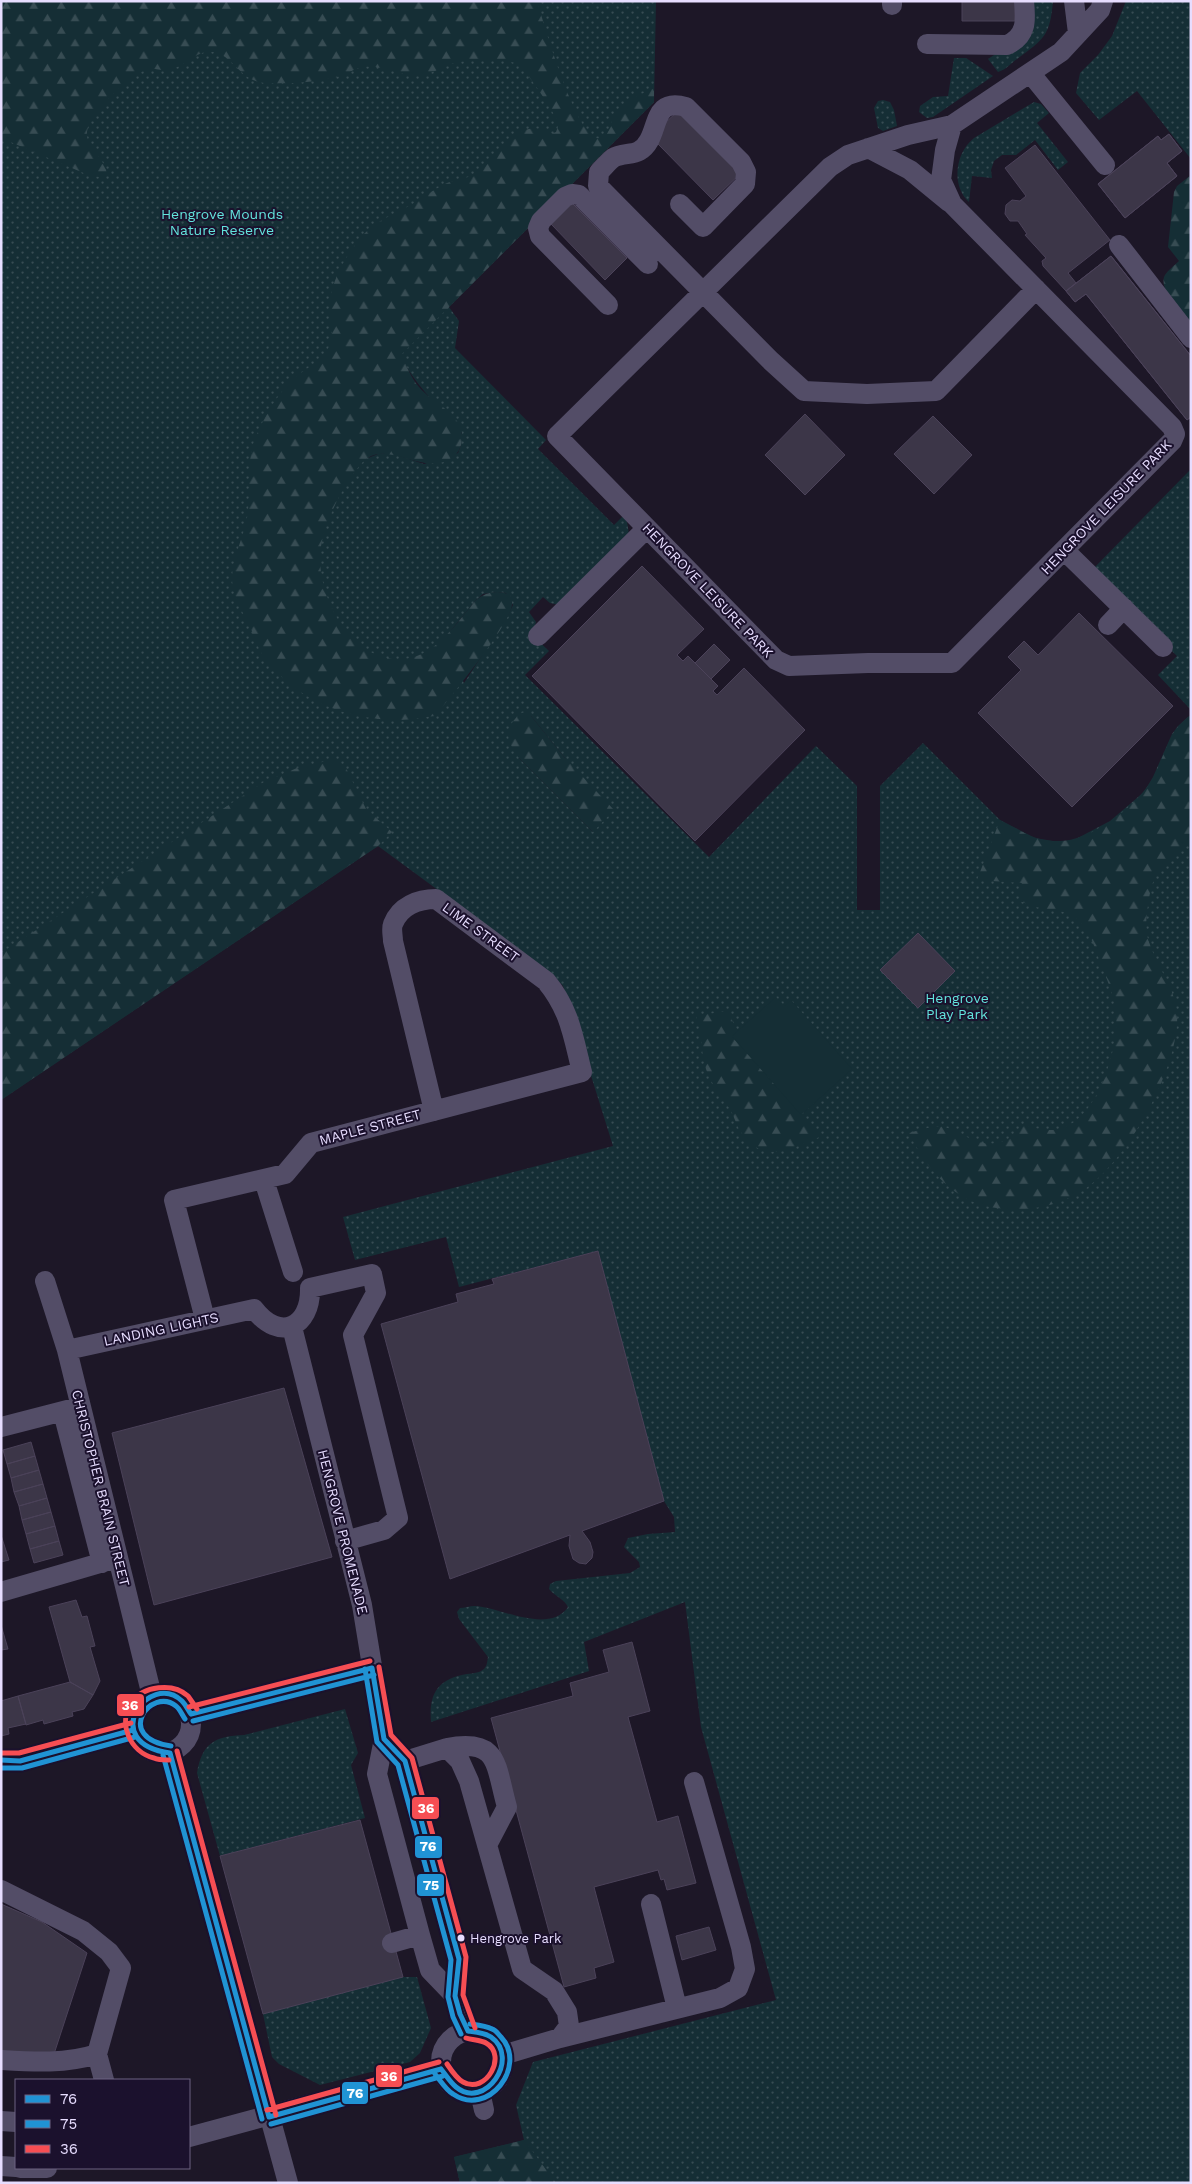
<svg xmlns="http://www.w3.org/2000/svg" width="1192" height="2184" font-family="'Work Sans',sans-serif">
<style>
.grass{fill:url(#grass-dots);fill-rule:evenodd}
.forest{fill:url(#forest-firs)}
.pitch{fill:#152e35}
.building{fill:#3c3648;stroke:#4b4259}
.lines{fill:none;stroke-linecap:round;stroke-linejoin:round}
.minor{stroke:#534d67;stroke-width:20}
.bus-1-casing{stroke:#1b112d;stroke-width:9}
.bus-2-casing{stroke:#1b112d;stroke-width:9}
.bus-3-casing{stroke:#1b112d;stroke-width:9}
.bus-1{stroke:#2093d4;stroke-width:5}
.bus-2{stroke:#2093d4;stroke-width:5}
.bus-3{stroke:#f64e53;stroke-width:5}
.bus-dot{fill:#e7ddff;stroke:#1b112d;stroke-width:2}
.labels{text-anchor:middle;stroke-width:4;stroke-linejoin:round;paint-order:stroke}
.bus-label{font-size:13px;fill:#e7ddff;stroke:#1b112d;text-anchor:start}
.park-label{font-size:14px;fill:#63e4dd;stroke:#1b112d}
.street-label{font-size:14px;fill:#e7ddff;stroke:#1b112d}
.line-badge{stroke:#1b112d;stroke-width:2}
.badge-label{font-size:14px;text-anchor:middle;font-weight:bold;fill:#fff}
</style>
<defs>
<pattern id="grass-dots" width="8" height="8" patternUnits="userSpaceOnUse" patternTransform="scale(1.25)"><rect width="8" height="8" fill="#152e35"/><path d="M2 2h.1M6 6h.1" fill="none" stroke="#374c53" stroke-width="1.8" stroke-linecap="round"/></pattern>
<pattern id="forest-firs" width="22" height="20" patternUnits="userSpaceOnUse" patternTransform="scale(1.25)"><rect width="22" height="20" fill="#152e35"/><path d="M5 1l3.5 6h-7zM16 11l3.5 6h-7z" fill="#374c53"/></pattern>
</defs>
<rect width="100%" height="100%" fill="#1d1727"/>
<path class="grass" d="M1 1H656L654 102 449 307 459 321 455 348 546 440 538 449 614 525 623 516 627 522 629 534 559 605 550 603 543 597 529 612 536 622 532 635 549 651 525 675 709 857 816 746 857 786V910H880V786L923 743 1000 820 1035 838 1053 841H1072L1110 821 1144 792 1153 777 1172 734 1178 726 1191 715V2183H460L454 2157 524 2140 516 2105 533 2062 776 2000 701 1727 685 1602 584 1642 589 1671 431 1722C429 1697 435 1681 462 1675 468 1673 476 1674 481 1671 487 1668 487 1663 488 1657L459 1619 457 1612 460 1608C464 1608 470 1606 475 1606 499 1607 549 1635 568 1607 564 1599 555 1596 549 1589L550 1584 556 1581 630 1573 640 1567 639 1562 624 1547 628 1538 648 1534 675 1532 674 1517 664 1501 598 1251 459 1287 446 1237 355 1260 343 1217 613 1146 563 986 552 974 378 846 1 1100ZM406 366C421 391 443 411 462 433L461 445 458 453 424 464 391 453 378 454 368 458ZM498 592 506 593 513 605 507 617 464 683 444 639 476 600 483 594ZM531 716 565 758 593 832 519 758Z
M1031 1H1053C1050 36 1044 39 1017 59 1010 64 1007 69 998 72L988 59 997 53Z
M1126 1H1191V159L1137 91 1099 120 1076 93 1080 73 1098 55 1112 36Z
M954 58H966L993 76 933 117 927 118 919 112 920 106 933 97 948 96Z
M883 100 890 102 894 110 897 126 883 131 878 128 874 108 878 101Z
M1034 102 1041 104 1049 113 1037 123 1068 162 1058 170 1035 140 1016 155H1002L994 161 991 170 992 178 972 176 969 202C951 186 955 153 974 138Z
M1191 469V710L1158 675 1177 656 1091 571Z
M345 1709 358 1753 351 1765 365 1818 220 1856 197 1773C202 1743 215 1736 244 1735Z
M403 1977H417L431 2028 420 2053 410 2062 320 2085 279 2064 272 2057 263 2014Z"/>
<path class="forest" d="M1 1H537C543 20 578 147 601 138 610 135 610 123 614 115 622 101 640 95 654 88V102L402 354C406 365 411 378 419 387 434 405 469 416 461 445 459 453 453 458 446 461 418 473 383 437 361 464 342 486 319 531 320 560 321 604 354 664 405 659 437 655 457 622 476 600 486 592 500 589 511 596 511 599 512 601 512 604 512 623 449 699 435 716 423 717 411 720 399 720 347 720 295 700 264 657 258 649 255 638 251 629 244 614 232 596 232 579 232 556 246 534 248 511 251 486 246 459 256 436 264 417 275 399 289 383 301 370 324 362 330 344 334 333 330 324 329 314 328 285 346 254 364 234 376 221 394 214 409 206 422 199 434 189 447 183 457 179 467 179 477 173 495 163 510 124 539 129 544 129 547 132 551 134L556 132 559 124C554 112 525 67 515 63 497 57 469 59 451 64 442 67 433 73 423 75 404 79 384 64 364 67 356 68 350 72 343 75 327 80 311 82 294 83 282 83 264 85 253 80 235 72 226 46 202 53 191 57 181 68 168 70 159 71 152 66 143 71 125 80 95 109 88 128 81 145 107 158 107 175L99 177 86 174 1 138Z
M1191 175V325C1183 314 1157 288 1165 275 1168 270 1175 265 1179 261L1168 247 1174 192 1177 186Z
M525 712 531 716 565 758 614 810 593 832 519 758C509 744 503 733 515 719 519 715 520 713 525 712Z
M1191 715V842C1164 867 1154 864 1148 905 1146 917 1145 931 1149 942 1157 967 1174 986 1177 1012 1181 1065 1128 1160 1085 1189 1057 1208 1019 1214 986 1206 950 1197 925 1166 909 1133 920 1130 933 1125 944 1127 953 1129 961 1134 969 1138 990 1149 1010 1143 1024 1125 1038 1129 1051 1133 1065 1127 1099 1114 1119 1047 1116 1014 1115 995 1105 976 1099 959 1094 945 1089 930 1077 919 1066 910 1055 911 1041 908 1034 907 1027 904 1020 901L1022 883 977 880 1000 820C1017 829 1033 840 1052 841 1088 845 1138 806 1154 776 1165 755 1170 728 1191 715Z
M335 759 346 768 366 809 392 832 378 846 1 1100V953L264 782 297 768Z
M727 1011 738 1031 732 1037 822 1136C790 1149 762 1167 739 1129 736 1123 734 1117 731 1111 723 1097 711 1085 706 1069 700 1051 703 1032 696 1016Z
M524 2140 556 2183H460L454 2157Z"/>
<path class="pitch" d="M776 997 785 1006 791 1000 852 1069 801 1115 732 1036Z"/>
<path class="building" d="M962 1H1015V21H962Z
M681 108 744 170 713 200 658 144 663 125Z
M1169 134 1182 151 1167 163 1177 176 1125 218 1098 184 1158 136 1161 140Z
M1169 134 1182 151 1167 163 1177 176 1125 218 1098 184 1158 136 1161 140Z
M1035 145 1110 240 1068 273 1076 283 1066 291 1043 266 1042 261 1046 258 1025 235 1027 234 1018 221H1010L1005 214 1006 205 1012 200 1020 201 1026 196 1005 168Z
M572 203 627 258 605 280 551 224Z
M1111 256 1191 356V417L1187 420 1086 294 1075 302 1066 291Z
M1111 256 1191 356V417L1187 420 1086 294 1075 302 1066 291Z
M805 414 845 455 805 495 765 455Z
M933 416 972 455 934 494 894 454Z
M642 566 704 629 677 655 683 661 688 656 718 686 713 691 717 695 744 668 805 730 695 841 532 676Z
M1079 613 1173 706 1072 807 978 713 1021 670 1008 657 1024 641 1038 655Z
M714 644 730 660 711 679 695 663Z
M918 933 955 971 918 1008 880 970Z
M598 1251 664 1501 582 1531 590 1542 593 1552 592 1558 586 1564 579 1563 573 1559 569 1546 570 1535 450 1579 381 1324 458 1302 456 1294 494 1284 492 1279Z
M284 1388 332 1557 154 1605 112 1433Z
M31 1442 35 1456 7 1464 3 1450Z
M35 1456 39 1470 11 1478 7 1464Z
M39 1470 43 1484 14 1492 11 1478Z
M43 1484 47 1498 19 1506 14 1492Z
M47 1498 51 1512 22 1520 19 1506Z
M51 1512 55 1526 26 1534 22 1520Z
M55 1526 59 1541 30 1549 26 1534Z
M1 1535 9 1560 1 1562Z
M59 1541 63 1555 34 1563 30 1549Z
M76 1600 82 1617 87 1616 95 1646 90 1647 100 1681 93 1695 70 1682 49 1607Z
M1 1625 8 1649 1 1650Z
M632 1642 650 1711 628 1717 657 1822 678 1816 696 1883 667 1890 664 1879 661 1880 658 1870 594 1887 614 1962 594 1968 596 1978 564 1987 491 1718 573 1696 570 1683 609 1672 603 1650Z
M70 1682 93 1695 84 1709 72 1712 73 1716 44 1724 43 1720 26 1725 18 1696Z
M18 1696 26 1724 8 1728 9 1734 1 1736V1701Z
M360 1820 403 1977 263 2014 220 1856Z
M1 1904 42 1922 87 1953 54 2054 1 2053Z
M709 1927 716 1950 682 1960 676 1936Z"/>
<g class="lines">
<path class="minor" d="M1074 1 1078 33
M892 5V1
M927 44 1007 45C1027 36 1026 20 1024 1
M1031 74 1105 165
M952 125 945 150 941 180 952 204 1172 427 1175 434 1172 441 952 663H868L789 666 776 660 557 436 830 167 848 155 908 135 952 125 1061 52 1100 10 1103 1
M868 148 910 170 949 202
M680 204 703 227 745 184 746 172 741 162 686 107C648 96 662 138 639 151 632 155 621 153 613 158 608 162 604 167 599 172L598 186 771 361 804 391 867 394 936 391 1036 289
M1119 245 1191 338
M608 305 540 236 538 228 541 221 565 197 572 194 579 195 648 264
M1064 550 1163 647
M1108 625 1124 608
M538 636 647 528
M264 1180 293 1272
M45 1281 67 1350 152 1696
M205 1319 174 1200 285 1174 311 1143 582 1072C573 1036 570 1010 546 981L436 899C418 899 400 906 393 924 391 929 393 936 393 941L434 1111
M292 1327 362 1605 384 1739 405 1761 459 1959 455 1996 460 2014 468 2031
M67 1350 254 1309C279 1342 311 1328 310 1288L372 1274 376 1293 353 1335 398 1518 384 1530 345 1541
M65 1420 102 1563
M1 1427 79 1407
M1 1592 114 1559
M133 1724a29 29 0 1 1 58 0a29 29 0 1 1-58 0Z
M191 1714 372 1668
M384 1739 377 1774 420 1935 430 1970 455 1996
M447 1748C500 1738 495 1765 507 1807L487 1845
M170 1753 288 2183
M1 1760 20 1761 133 1730
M405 1761 447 1748 460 1761 469 1781 522 1969 554 1991 567 2012 569 2026 560 2038 503 2055
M1 1890 83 1931 109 1952 121 1968 97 2054
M651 1904 677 2008
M392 1943 420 1935
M441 2062a31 31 0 1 1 62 0a31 31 0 1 1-62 0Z
M560 2038 720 1998 738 1988 745 1969 741 1947 694 1782
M1 2060C34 2062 66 2064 97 2054L104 2080
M480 2092 484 2110
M1 2121 16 2122
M189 2137 441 2069
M1 2166 16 2167
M20 2168H47"/>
<defs>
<path id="bus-1" d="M372 1668 384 1739 405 1761 459 1959 455 1996 460 2014 468 2031
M191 1714 372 1668
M170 1753 269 2117
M170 1753C97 1743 149 1670 182 1701 186 1705 188 1710 191 1714
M1 1760 20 1761 133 1730
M441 2069C446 2075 450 2082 456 2087 485 2111 521 2058 491 2037 485 2033 475 2032 468 2031
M269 2117 441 2069"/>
<path id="bus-2" d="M365 1669 377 1742 398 1765 451 1960 448 1997 453 2017 461 2034
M193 1721 374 1675
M171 1746C113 1738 151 1686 176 1706 180 1709 182 1715 185 1719
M163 1755 262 2119
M1 1768H22L135 1737
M435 2074C440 2080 446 2090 453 2094 488 2118 528 2066 501 2037 498 2034 496 2030 492 2029 486 2026 477 2025 470 2024
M271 2124 443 2076"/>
<path id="bus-3" d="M379 1667 391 1735 412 1758 466 1957 463 1995 475 2028
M189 1707 370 1661
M177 1751 276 2115
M1 1753H19L131 1723
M169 1760C164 1760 158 1760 154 1758 130 1752 117 1723 132 1702 143 1686 173 1682 188 1696 191 1700 194 1705 197 1709
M447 2064C451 2070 457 2079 463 2082 486 2095 508 2055 486 2043 481 2040 472 2040 466 2038
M267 2110 439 2062"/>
</defs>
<use href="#bus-1" class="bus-1-casing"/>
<use href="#bus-2" class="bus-2-casing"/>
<use href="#bus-3" class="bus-3-casing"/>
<use href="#bus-1" class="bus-1"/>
<use href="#bus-2" class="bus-2"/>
<use href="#bus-3" class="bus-3"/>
</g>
<circle class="bus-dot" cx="461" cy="1938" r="4.5"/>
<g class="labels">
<g class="bus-label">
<text x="470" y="1943">Hengrove Park</text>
</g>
<g class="park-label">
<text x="222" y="219">Hengrove Mounds<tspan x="222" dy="16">Nature Reserve</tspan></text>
<text x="957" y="1003">Hengrove<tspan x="957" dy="16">Play Park</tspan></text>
</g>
<g class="street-label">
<text transform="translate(1106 507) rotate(-46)" y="5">HENGROVE LEISURE PARK</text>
<text transform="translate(708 590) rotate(46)" y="5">HENGROVE LEISURE PARK</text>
<text transform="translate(481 932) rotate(36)" y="5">LIME STREET</text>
<text transform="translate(370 1127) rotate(-15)" y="5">MAPLE STREET</text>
<text transform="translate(161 1329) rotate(-12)" y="5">LANDING LIGHTS</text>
<text transform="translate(101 1488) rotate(76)" y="5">CHRISTOPHER BRAIN STREET</text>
<text transform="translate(343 1532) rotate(76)" y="5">HENGROVE PROMENADE</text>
</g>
</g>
<g class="line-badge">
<rect x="116" y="1693" width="29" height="24" rx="5" fill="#f64e53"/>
<rect x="411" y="1796" width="29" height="24" rx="5" fill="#f64e53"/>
<rect x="414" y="1835" width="29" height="24" rx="5" fill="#2093d4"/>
<rect x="416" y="1873" width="29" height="24" rx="5" fill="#2093d4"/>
<rect x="375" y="2064" width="28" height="24" rx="5" fill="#f64e53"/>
<rect x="341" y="2081" width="28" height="24" rx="5" fill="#2093d4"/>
</g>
<g class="badge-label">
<text x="130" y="1710">36</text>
<text x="426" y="1813">36</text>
<text x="428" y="1851">76</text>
<text x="431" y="1890">75</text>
<text x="389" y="2081">36</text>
<text x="355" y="2098">76</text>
</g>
<rect width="1192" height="2184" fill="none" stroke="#e7ddff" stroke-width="5"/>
<rect x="15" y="2079" width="175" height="90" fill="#1b112d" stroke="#6d6381"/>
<rect x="25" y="2095" width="25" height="8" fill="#2093d4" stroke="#6d6381"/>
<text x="60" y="2104" font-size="15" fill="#e7ddff">76</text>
<rect x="25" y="2120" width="25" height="8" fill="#2093d4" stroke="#6d6381"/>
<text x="60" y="2129" font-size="15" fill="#e7ddff">75</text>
<rect x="25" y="2145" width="25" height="8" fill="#f64e53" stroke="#6d6381"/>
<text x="60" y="2154" font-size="15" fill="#e7ddff">36</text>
</svg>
